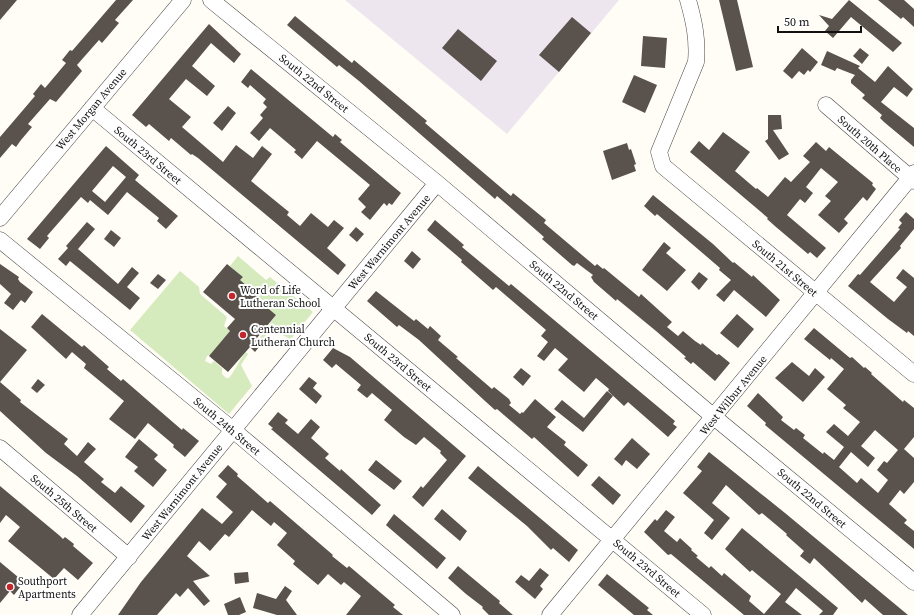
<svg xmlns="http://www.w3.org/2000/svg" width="914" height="615" font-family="'Source Serif 4',serif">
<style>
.industrial{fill:#eee6ef}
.green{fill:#d5ebbd}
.building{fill:#5a524d;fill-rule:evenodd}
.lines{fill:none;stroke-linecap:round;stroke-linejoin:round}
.minor-casing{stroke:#444;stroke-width:17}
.minor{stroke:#fff;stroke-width:16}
.poi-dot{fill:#c4262e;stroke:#fff;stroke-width:1.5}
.labels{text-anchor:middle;stroke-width:4;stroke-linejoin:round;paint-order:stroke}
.street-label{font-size:11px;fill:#111;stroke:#fff}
.poi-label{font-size:11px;fill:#111;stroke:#fff;text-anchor:start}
</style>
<rect width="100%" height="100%" fill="#fffdf5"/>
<path class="industrial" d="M345 0H619L507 134Z"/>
<path class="green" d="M238 256 266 280 270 277 313 312 291 339 271 330 264 337 263 342 259 339 276 315 258 300 260 297 240 280 243 277 230 266Z
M180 271 199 287 200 294 227 317 224 326 230 331 210 355 207 356 205 361 211 364 214 361 222 368V374L226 378H229C236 369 239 360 246 352L248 354 241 365 252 386 229 414 130 330Z"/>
<path class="building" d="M0 0H17L0 20Z
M116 0H133L115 20 119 23 102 43 99 40 77 65 82 71 56 102 50 99 28 124 32 127 21 140 16 147 12 144 0 158V137L35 96 33 94 41 84 45 88 66 63 62 60 70 50 72 51Z
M719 0H737L753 67 736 71Z
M849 0 902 43 893 52 851 17 833 38 825 31 829 26 819 15 832 19Z
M878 0H904L914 9V27L903 17 901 19Z
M295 16 352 63 354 60 414 110 427 121 425 123 511 196 513 193 546 220 544 223 595 266 597 264 603 269 604 268 639 297 641 294 672 322 667 327 678 336 683 331 695 341 701 345 702 343 717 355 719 354 730 363 715 381 693 362 691 364 684 358 686 357 656 331 617 299 616 301 594 282 591 277 593 275 577 263 574 266 572 265 542 239 544 237 497 196 495 199 359 81 339 65 337 67 287 25Z
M572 17 591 33 559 72 539 55Z
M209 24 241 54 234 63 211 43 192 66 215 86 207 96 186 79 169 99 191 117 182 127 223 162 236 145 253 158 262 146 272 154 251 181 289 212 287 215 300 226 311 213 328 227 334 220 344 228 327 248 346 265 338 275 198 158 192 154 191 155 171 138 169 141 149 124 146 127 132 115Z
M458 29 497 61 481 81 442 48Z
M643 36 667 38 665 68 641 66Z
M802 48 818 62 810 72 808 70 804 75 799 71 792 79 783 71Z
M860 48 869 55 862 64 853 56Z
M827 51 860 66 858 68 875 82 888 66 913 89 907 97 894 87 881 102 914 128V147L884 122 880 118 882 115 862 98 865 95 851 83V80L855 75 837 68 835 71 821 65Z
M251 69 333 137 335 134 342 140 340 142 401 193 392 205 389 203 387 206 384 203 370 220 361 212 366 207 358 199 370 185 317 141 302 159 294 152 296 150 270 128 259 141 250 133 263 118 260 115 267 107 263 103 266 99 250 85 248 88 241 82Z
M634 75 657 85 645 113 622 102Z
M228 106 236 113 222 131 213 123Z
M768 115H781L782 129 773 130 789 154 779 160 765 141 768 139Z
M723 132 750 152 735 171 756 189 757 188 768 197 785 177 791 182 810 162 803 156 816 142 826 151 829 147 873 183 872 185 876 189 867 201 863 197 844 219 848 223 839 233 818 215 831 201 825 196 838 182 821 168 806 187 813 193 805 203 800 199 787 215 826 248 817 258 810 252 808 254 776 227 767 219 768 218 690 152 699 141 709 150Z
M627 143 629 150 631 149 636 164 634 165 636 171 612 180 603 151Z
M106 146 139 175 135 180 178 216 166 229 157 221 159 218 127 192 108 215 90 200 88 203 81 197 47 236 49 238 40 249 27 239ZM113 166 126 177 105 202 92 191Z
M653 195 713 244 733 263 734 262 752 277 753 275 780 300 766 317 734 290 724 302 716 295 731 280 719 270 720 268 657 214 655 216 644 206Z
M906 212 914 219V229L900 246 901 248 870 282 894 302 907 287 896 278 903 269 914 278V336L908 331 907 333 888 319 848 286 858 274 860 275 900 229 898 228 902 223 899 220Z
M435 220 464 245 462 247 509 286 511 284 675 421 673 424 677 427 668 437 628 402 624 406 608 391 609 389 596 378 584 392 558 370 568 359 555 348 544 361 537 356 548 342 541 336 546 330 496 287 493 290 461 262 462 260 427 230Z
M87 222 95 229 78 249 118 284 132 267 139 273 127 287 140 298 130 310 70 261 66 266 58 259 68 248 66 246Z
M356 227 364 234 357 242 349 235Z
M111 230 121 238 114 247 104 239Z
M664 242 671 248 666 253 686 270 667 291 642 270Z
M412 251 421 259 413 269 404 261Z
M0 264 19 277 18 279 20 282 33 292 25 303 21 300 13 310 4 303 11 294 0 284Z
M227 264 243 277 240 280 260 297 258 300 276 315 257 338 263 342 255 352 250 347 228 372 209 356 230 331 227 328 235 319 203 292Z
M699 272 708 279 699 290 691 282Z
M158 274 166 280 158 289 150 283Z
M376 291 414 321 416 319 428 329 430 326 441 336 438 340 458 357 456 358 492 389 494 387 509 399 511 403 509 405 520 414 522 412 523 413 535 399 556 417 547 427 566 442 564 445 588 465 578 477 534 437 532 439 497 409 495 410 485 401 419 340 399 325 397 327 367 301Z
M42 314 82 347 84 345 109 367 107 369 121 381 123 379 182 430 183 428 199 441 185 457 173 447 174 445 148 423 135 439 109 419 124 401 84 368 86 364 72 352 66 359 31 327Z
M737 314 754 329 738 348 720 333Z
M814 328 850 358 852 357 864 368 865 367 872 373 871 374 903 402 904 400 914 408V437L904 449 914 458V482L904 494 900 490 889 504 907 520 904 523 914 531V549L765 425 766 423 747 406 758 393 783 417 781 420 794 430 796 428 805 435 803 438 823 454 824 452 834 460 844 447 826 432 834 424 848 436 860 422 843 408 846 405 827 389 844 369 831 358 830 360 804 339ZM875 430 898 450 887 463 884 461 877 470 888 480 878 493 861 478 857 483 839 467 851 452 868 467 875 458 861 446Z
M0 329 27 350 0 382 21 400 20 402 68 439 64 444 77 456 88 442 96 449 84 462 104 479 101 482 115 493 121 486 145 506 131 523 77 476 46 453 0 411Z
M333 348 350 357 466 456 423 507 412 497 421 486 423 488 447 460 440 453 441 451 424 437 416 445 404 437 384 420 392 410 372 393 367 398 357 390 361 385 336 364 332 368 323 360Z
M792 362 809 376 815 368 825 377 803 402 775 378Z
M521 368 531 376 523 386 513 377Z
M309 377 317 383 313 388 322 396 316 404 299 389Z
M38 379 45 385 37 393 31 388Z
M607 391 613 396 583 432 554 409 562 400 584 418Z
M278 412 288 420 285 423 298 434 311 419 320 427 311 438 329 454 325 458 340 471 341 469 381 505 372 515 271 429 273 428 268 424Z
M632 438 650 454 637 469 626 460 622 466 614 459Z
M139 439 158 455 154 459 167 470 153 487 134 471 138 467 125 457Z
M709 452 785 513 908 615H883L865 599 862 603 814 558 810 564 800 556 804 551 786 535 787 534 762 513 759 515 726 485 712 503 730 518 712 540 704 533 714 520 683 493 702 471 697 467Z
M376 460 402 481 394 490 368 470Z
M228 465 238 474 237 476 268 503 270 501 333 555 332 556 347 568 349 566 395 605 393 607 403 615H346L361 596 344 582 341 585 328 574 318 585 293 564 295 561 277 545 287 533 274 522 271 526 252 510 229 537 225 534 210 551 199 541 187 556 210 576 193 581 210 601 204 606 188 588 180 597 176 593 157 615H118L141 582 202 508 222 524 233 512 216 497 227 484 218 476Z
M478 466 578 550 569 562 553 548 551 550 527 526 468 478Z
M599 476 621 495 613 505 591 485Z
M0 486 60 536 63 539 65 537 74 544 73 546 93 563 78 580 64 568 54 579 8 541 20 527 6 515 0 523Z
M442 509 467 531 460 541 434 519Z
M666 510 675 517 664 531 677 542 680 538 692 549 691 550 698 556 696 557 709 568 711 566 722 576 724 573 751 596 749 601 764 614 781 594 752 570 750 572 725 549 742 528 838 608 833 615H819L823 611 796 588 785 602 802 615H744L671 554 668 555 644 532 655 519 657 521Z
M394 514 446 558 437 569 387 526 386 525Z
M0 562 24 582 14 595 10 591 0 603Z
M458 566 500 601 499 603 513 615H489L482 608 483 607 466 594 448 578Z
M540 568 549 575 540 586 543 589 535 599 515 582 521 575 529 581Z
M248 572 249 582 235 584 234 573Z
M607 574 649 608 647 610 653 615H634L598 585Z
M285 586 292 591 286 600 297 615H277L253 608 257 593 276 599Z
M240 597 246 612 239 615H228L224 604Z"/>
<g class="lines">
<defs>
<path id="minor" d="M211 0 437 183 714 417 914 582
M688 0C694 21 698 40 696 62L659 152 663 166 914 374
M826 105 914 181
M92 108 703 615
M0 218 183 0
M0 240 233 430 452 615
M0 448 129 557
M80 615 437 183
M550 615 914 173"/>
</defs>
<use href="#minor" class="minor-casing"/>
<use href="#minor" class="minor"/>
</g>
<g class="poi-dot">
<circle cx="232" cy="296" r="4"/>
<circle cx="243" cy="335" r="4"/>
<circle cx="10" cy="587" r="4"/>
</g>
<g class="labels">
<g class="street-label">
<text transform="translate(314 83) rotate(39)" y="4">South 22nd Street</text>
<text transform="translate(91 109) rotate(-50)" y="4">West Morgan Avenue</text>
<text transform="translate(870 144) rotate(41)" y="4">South 20th Place</text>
<text transform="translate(148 155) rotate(40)" y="4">South 23rd Street</text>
<text transform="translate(389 242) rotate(-50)" y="4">West Warnimont Avenue</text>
<text transform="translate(785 268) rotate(40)" y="4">South 21st Street</text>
<text transform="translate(564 290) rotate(40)" y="4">South 22nd Street</text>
<text transform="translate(398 362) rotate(40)" y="4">South 23rd Street</text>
<text transform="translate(733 395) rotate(-51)" y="4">West Wilbur Avenue</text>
<text transform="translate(227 426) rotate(40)" y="4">South 24th Street</text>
<text transform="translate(182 492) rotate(-51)" y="4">West Warnimont Avenue</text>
<text transform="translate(812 498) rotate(40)" y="4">South 22nd Street</text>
<text transform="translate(64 503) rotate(40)" y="4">South 25th Street</text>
<text transform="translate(647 568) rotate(40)" y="4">South 23rd Street</text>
</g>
<g class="poi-label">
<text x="240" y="294">Word of Life<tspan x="240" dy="13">Lutheran School</tspan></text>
<text x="251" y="333">Centennial<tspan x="251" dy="13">Lutheran Church</tspan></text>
<text x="18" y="585">Southport<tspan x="18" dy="13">Apartments</tspan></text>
</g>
</g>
<path d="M778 26v6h83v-6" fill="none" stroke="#111111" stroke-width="2"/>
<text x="784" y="26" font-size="12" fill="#111111" stroke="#ffffff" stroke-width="3" paint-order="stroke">50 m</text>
</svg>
